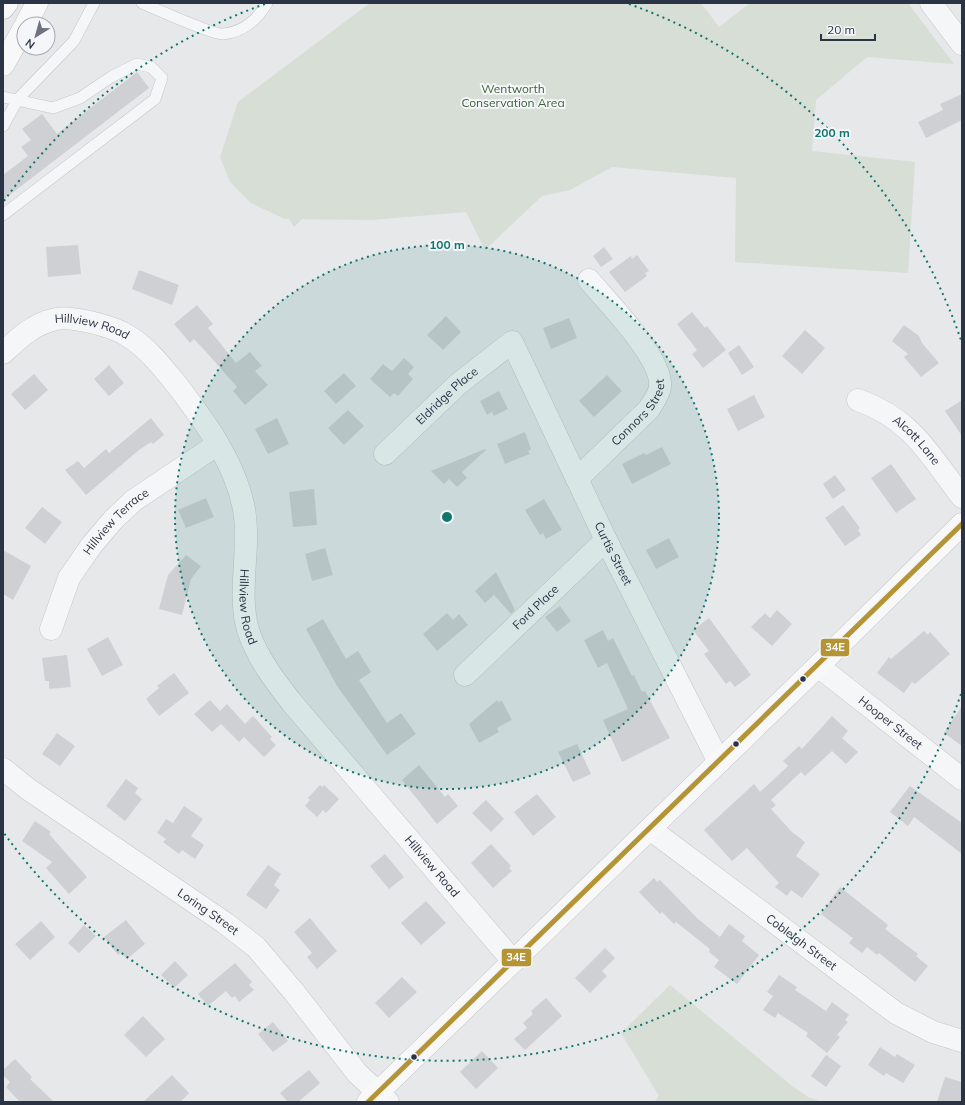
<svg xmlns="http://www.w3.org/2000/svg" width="965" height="1105" font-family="Mulish,sans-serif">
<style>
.green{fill:#d6ded6}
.building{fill:#ced0d3}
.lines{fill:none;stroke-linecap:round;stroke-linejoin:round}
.service-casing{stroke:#c4c6c8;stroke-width:12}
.minor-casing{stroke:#c4c6c8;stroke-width:23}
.secondary-casing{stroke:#c4c6c8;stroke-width:23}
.primary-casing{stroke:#c2c5c8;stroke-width:23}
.motorway-casing{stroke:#b8bbbf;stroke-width:23}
.service{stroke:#f5f6f7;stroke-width:11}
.minor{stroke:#f5f6f7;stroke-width:22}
.secondary{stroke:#f8f8f8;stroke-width:22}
.primary{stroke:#f8f8f8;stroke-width:22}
.motorway{stroke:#f8f8f8;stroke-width:22}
.bus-1-casing{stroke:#f4f6f9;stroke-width:8}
.bus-1{stroke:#b59435;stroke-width:5}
.ring{fill:none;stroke:#0f766e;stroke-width:2;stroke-dasharray:2 4}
.bus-dot{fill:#2b3445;stroke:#f4f6f9;stroke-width:1.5}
.labels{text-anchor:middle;stroke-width:4;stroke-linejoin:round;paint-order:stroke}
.park-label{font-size:12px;fill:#3f6138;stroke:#f4f6f9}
.street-label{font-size:12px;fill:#2b3445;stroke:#f4f6f9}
.centre{fill:#0f766e;stroke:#f4f6f9;stroke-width:2}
.ring-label{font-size:12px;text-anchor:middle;font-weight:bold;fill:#0f766e;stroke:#f4f6f9;stroke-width:4;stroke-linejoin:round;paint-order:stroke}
.line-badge{stroke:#f4f6f9;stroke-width:1.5}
.badge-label{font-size:11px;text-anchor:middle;font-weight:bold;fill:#fff}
</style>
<rect width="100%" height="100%" fill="#e6e8ea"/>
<path class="green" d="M370 3H701L719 27 750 3H908L954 64 867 57 816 100 812 151 915 162 908 273 735 262 736 178 612 167 570 190 542 196 485 250 466 212 371 220 302 219 294 227 289 219H285L251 203 230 182 220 157 238 102Z
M670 985 792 1086 808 1097 822 1102H654L659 1096 621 1033Z"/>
<path class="building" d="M137 72 149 88 3 200V175L28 156 21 147 31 140 22 129 42 114 57 134Z
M962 94V120L926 138 918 122 943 110 940 104Z
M78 245 81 274 48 277 46 247Z
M604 247 613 259 601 267 593 256Z
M637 255 649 271 645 273 647 276 625 292 609 272 631 256 632 259Z
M139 270 179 285 172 305 132 289Z
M197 305 213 324 208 328 236 363 250 352 262 366 255 371 268 385 245 405 233 391 237 387 207 353 194 339 190 343 174 324Z
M692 312 705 328 707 326 726 350 703 368 692 354 697 350 677 324Z
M446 316 461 332 443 350 427 335Z
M569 318 577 338 551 349 543 328Z
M904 325 919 336 922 343 939 363 921 377 904 357 908 354 892 341Z
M805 330 825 348 802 374 782 356Z
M739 345 754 367 742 375 728 353Z
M404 358 414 367 408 374 413 379 398 396 394 393 390 397 370 379 383 364 392 371Z
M109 365 124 383 109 396 94 379Z
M344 373 356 386 336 404 324 391Z
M34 374 48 390 25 410 11 394Z
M607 375 622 391 594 417 579 401Z
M499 391 508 409 494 416 492 412 487 415 480 401Z
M754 395 765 417 738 431 727 409Z
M962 400V436L945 411Z
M348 410 364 426 344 445 328 428Z
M151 418 164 435 153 444 151 442 139 450 86 495 65 470 78 461 84 468 106 449 109 453Z
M277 418 289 444 268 454 255 429Z
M525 432 531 449 528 451 530 454 505 464 497 444Z
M662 447 671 464 632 484 622 464 644 453 646 455Z
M485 449 486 450 462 472 467 478 457 487 449 479 444 484 431 471Z
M891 464 916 499 896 513 871 478Z
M835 475 846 490 833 499 823 484Z
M314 489 317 525 293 527 289 492Z
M206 498 214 517 186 528 178 510Z
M544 499 562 530 546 539 543 533 540 535 525 510Z
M843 505 860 528 858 530 861 535 845 546 825 518Z
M42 507 62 522 45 544 25 528Z
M669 538 679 557 656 569 646 550Z
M325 548 333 575 312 581 305 554Z
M3 550 31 566 13 600 3 594Z
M186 555 201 566 191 579 182 615 159 609 168 575Z
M496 572 515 610 511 614 494 595 485 603 475 591Z
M560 606 571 621 557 632 545 617Z
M777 610 792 624 772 646 751 627 765 613 770 618Z
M447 613 453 620 459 614 468 625 437 651 423 634Z
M709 618 751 675 735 687 730 681 726 684 704 654 709 651 693 630Z
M323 619 346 659 358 651 371 672 359 680 387 723 401 713 416 734 387 755 337 686 306 629Z
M603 630 608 641 613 638 632 676 634 675 642 692 645 691 670 738 622 762 603 720 628 709 607 663 598 668 584 640Z
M924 631 928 635 930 632 950 654 915 684 912 682 904 693 877 673 889 657 891 659Z
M108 637 123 665 102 676 87 649Z
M67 655 71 687 49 689V681H45L42 658Z
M174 673 189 693 159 716 146 699 159 688 157 686Z
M210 700 220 711 227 704 245 724 253 716 272 737 270 739 276 745 264 757 244 737 239 742 221 724 212 732 194 714Z
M497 700 498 702 502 701 512 720 497 728 499 732 479 743 469 724Z
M962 706V746L944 733Z
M832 716 848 731 842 738 858 752 846 764 832 751 805 776 801 772 771 800 776 805 771 809 792 832 805 842 796 856 820 874 802 898 791 890 787 896 775 887 779 883 747 848 732 861 704 830 754 784 760 792 788 766 783 761 799 746 802 749Z
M57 733 75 746 60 766 42 754Z
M577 744 591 774 573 782 558 752Z
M419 765 445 797 448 794 458 806 437 824 402 780Z
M126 779 138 788 135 793 142 799 125 821 106 806Z
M320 785 322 787 324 785 339 799 326 813 323 810 317 817 305 806 310 800 308 798Z
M910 786 962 823V854L914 817 908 826 890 812Z
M537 794 556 817 533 836 514 812Z
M486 800 504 819 491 832 472 813Z
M184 806 203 819 191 836 204 845 195 859 182 850 179 854 163 842 166 839 157 833 166 819 173 823Z
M35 821 51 832 49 834 87 877 69 894 46 868 52 862 22 841Z
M491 844 511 866 509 868 512 871 493 888 471 863Z
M385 854 404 877 389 889 370 866Z
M268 865 281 874 274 885 280 890 266 909 246 895Z
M654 878 657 882 660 880 698 919 720 937 729 924 745 936 742 941 759 955 737 984 714 967 719 960 709 952 710 949 676 922 674 924 662 912 660 914 639 892Z
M840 887 888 925 885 929 918 954 916 956 928 966 915 982 879 953 877 955 867 947 862 953 849 943 853 938 850 936 821 914Z
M426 901 446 923 421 945 401 923Z
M310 918 337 951 317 969 307 957 312 953 294 932Z
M126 920 145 944 127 959 121 953 118 955 104 937Z
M41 921 55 937 30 960 15 944Z
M84 925 96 936 79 953 68 943Z
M605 948 615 958 602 971 607 976 590 993 575 978Z
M175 961 188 975 174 988 161 975Z
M235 963 252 982 249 985 254 990 239 1002 235 996 232 998 226 991 208 1006 198 994Z
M779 975 797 987 795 990 826 1011 832 1002 849 1015 845 1020 848 1022 837 1035 840 1037 827 1053 806 1036 808 1033 778 1013 775 1018 763 1010 773 996 767 992Z
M402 977 417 992 389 1018 375 1003Z
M546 998 562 1016 525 1050 514 1039 527 1028 523 1023 533 1014 531 1011Z
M143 1016 165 1039 146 1057 124 1035Z
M273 1022 288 1041 273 1052 258 1034Z
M880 1047 895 1057 897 1054 915 1065 903 1083 886 1073 884 1076 868 1065Z
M482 1051 498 1068 476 1089 460 1072Z
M826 1055 841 1066 826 1087 811 1076Z
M15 1059 32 1077 30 1079 54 1102H20L6 1087 10 1082 3 1075V1070Z
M309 1070 320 1083 298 1102H288L280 1093Z
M172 1075 189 1093 180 1102H143Z
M945 1077 962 1082V1102H937Z"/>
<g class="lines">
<defs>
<path id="service" d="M142 3C156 9 213 35 223 34 243 32 258 19 267 3
M3 97 53 108 80 98 111 77 137 64 151 67 162 78 155 99 3 215
M3 126 18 99 74 41 94 3"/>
<g id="minor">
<path d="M931 3 962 44"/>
<path id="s1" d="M3 353C19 338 33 324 56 319 73 316 113 326 128 336 148 348 163 368 177 385 205 422 235 462 244 509 251 549 237 591 248 630 257 658 275 681 293 704L513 961"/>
<path id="s2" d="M858 400C912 419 929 454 962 497"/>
<path id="s3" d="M385 454 457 385 512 342 606 540 719 762"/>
<path id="s4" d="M577 479 649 409C653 402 659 395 660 387 663 358 607 302 589 280"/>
<path id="s5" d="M51 629 69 578 91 546 113 520 133 501 218 444"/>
<path id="s6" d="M818 666 962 779"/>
<path id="s7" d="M465 675 606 540"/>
<path id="s8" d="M3 769 28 789 225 923 256 947 294 992 357 1073 388 1102"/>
<path id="s9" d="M650 829 896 1013 933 1032 962 1041"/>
</g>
<path id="secondary" d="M368 1102 818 666 962 524"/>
<path id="primary" d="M26 24 37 3
M3 65 24 28"/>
<path id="motorway" d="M3 8 7 3"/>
</defs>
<use href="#service" class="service-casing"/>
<use href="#minor" class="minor-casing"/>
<use href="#secondary" class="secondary-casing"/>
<use href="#primary" class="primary-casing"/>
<use href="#motorway" class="motorway-casing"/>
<use href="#service" class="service"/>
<use href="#minor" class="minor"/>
<use href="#secondary" class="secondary"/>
<use href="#primary" class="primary"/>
<use href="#motorway" class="motorway"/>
<defs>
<path id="bus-1" d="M368 1102 962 524"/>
</defs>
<use href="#bus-1" class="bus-1-casing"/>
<use href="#bus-1" class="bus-1"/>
</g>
<circle cx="447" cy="517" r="272" fill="#0f766e" fill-opacity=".12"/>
<g class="ring">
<circle cx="447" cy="517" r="272"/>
<path d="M961 694A544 544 0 0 1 4 833M4 201A544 544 0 0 1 265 4M629 4A544 544 0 0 1 961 340"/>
</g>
<g class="bus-dot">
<circle cx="803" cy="679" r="3.5"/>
<circle cx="736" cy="744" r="3.5"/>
<circle cx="414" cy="1057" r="3.5"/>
</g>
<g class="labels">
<g class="park-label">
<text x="513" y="93">Wentworth<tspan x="513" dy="14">Conservation Area</tspan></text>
</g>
<g class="street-label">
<text dy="4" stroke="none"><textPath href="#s1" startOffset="101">Hillview Road</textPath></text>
<text dy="4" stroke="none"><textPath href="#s3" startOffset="85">Eldridge Place</textPath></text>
<text dy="4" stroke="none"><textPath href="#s4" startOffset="92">Connors Street</textPath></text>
<text dy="4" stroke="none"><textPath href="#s2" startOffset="72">Alcott Lane</textPath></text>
<text dy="4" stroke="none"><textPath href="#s5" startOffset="128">Hillview Terrace</textPath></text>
<text dy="4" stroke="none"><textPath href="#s3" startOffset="404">Curtis Street</textPath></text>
<text dy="4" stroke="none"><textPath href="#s1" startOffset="449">Hillview Road</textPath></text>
<text dy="4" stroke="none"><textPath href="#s7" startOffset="98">Ford Place</textPath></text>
<text dy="4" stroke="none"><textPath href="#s6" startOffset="92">Hooper Street</textPath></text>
<text dy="4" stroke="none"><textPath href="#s1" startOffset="773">Hillview Road</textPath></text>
<text dy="4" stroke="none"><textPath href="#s8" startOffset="250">Loring Street</textPath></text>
<text dy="4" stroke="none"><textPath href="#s9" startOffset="189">Cobleigh Street</textPath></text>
</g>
</g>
<circle cx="447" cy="517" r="6" class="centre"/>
<g class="ring-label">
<text x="832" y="137">200 m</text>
<text x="447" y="249">100 m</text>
</g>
<g class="line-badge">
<rect x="820" y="638" width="30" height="19" rx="4" fill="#b59435"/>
<rect x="501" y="948" width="31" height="19" rx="4" fill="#b59435"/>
</g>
<g class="badge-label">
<text x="835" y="651">34E</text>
<text x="516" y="961">34E</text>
</g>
<rect width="965" height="1105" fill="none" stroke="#2b3445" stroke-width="8"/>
<g transform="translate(36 36) rotate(217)"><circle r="19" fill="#f4f6f9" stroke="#a4a8b1"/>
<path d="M0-3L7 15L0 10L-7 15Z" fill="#6c737f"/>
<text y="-6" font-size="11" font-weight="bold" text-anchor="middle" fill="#2b3445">N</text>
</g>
<path d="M821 34v6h54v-6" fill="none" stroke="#2b3445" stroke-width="2"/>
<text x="827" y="34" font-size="12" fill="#2b3445" stroke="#f4f6f9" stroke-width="3" paint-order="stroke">20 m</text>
</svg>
